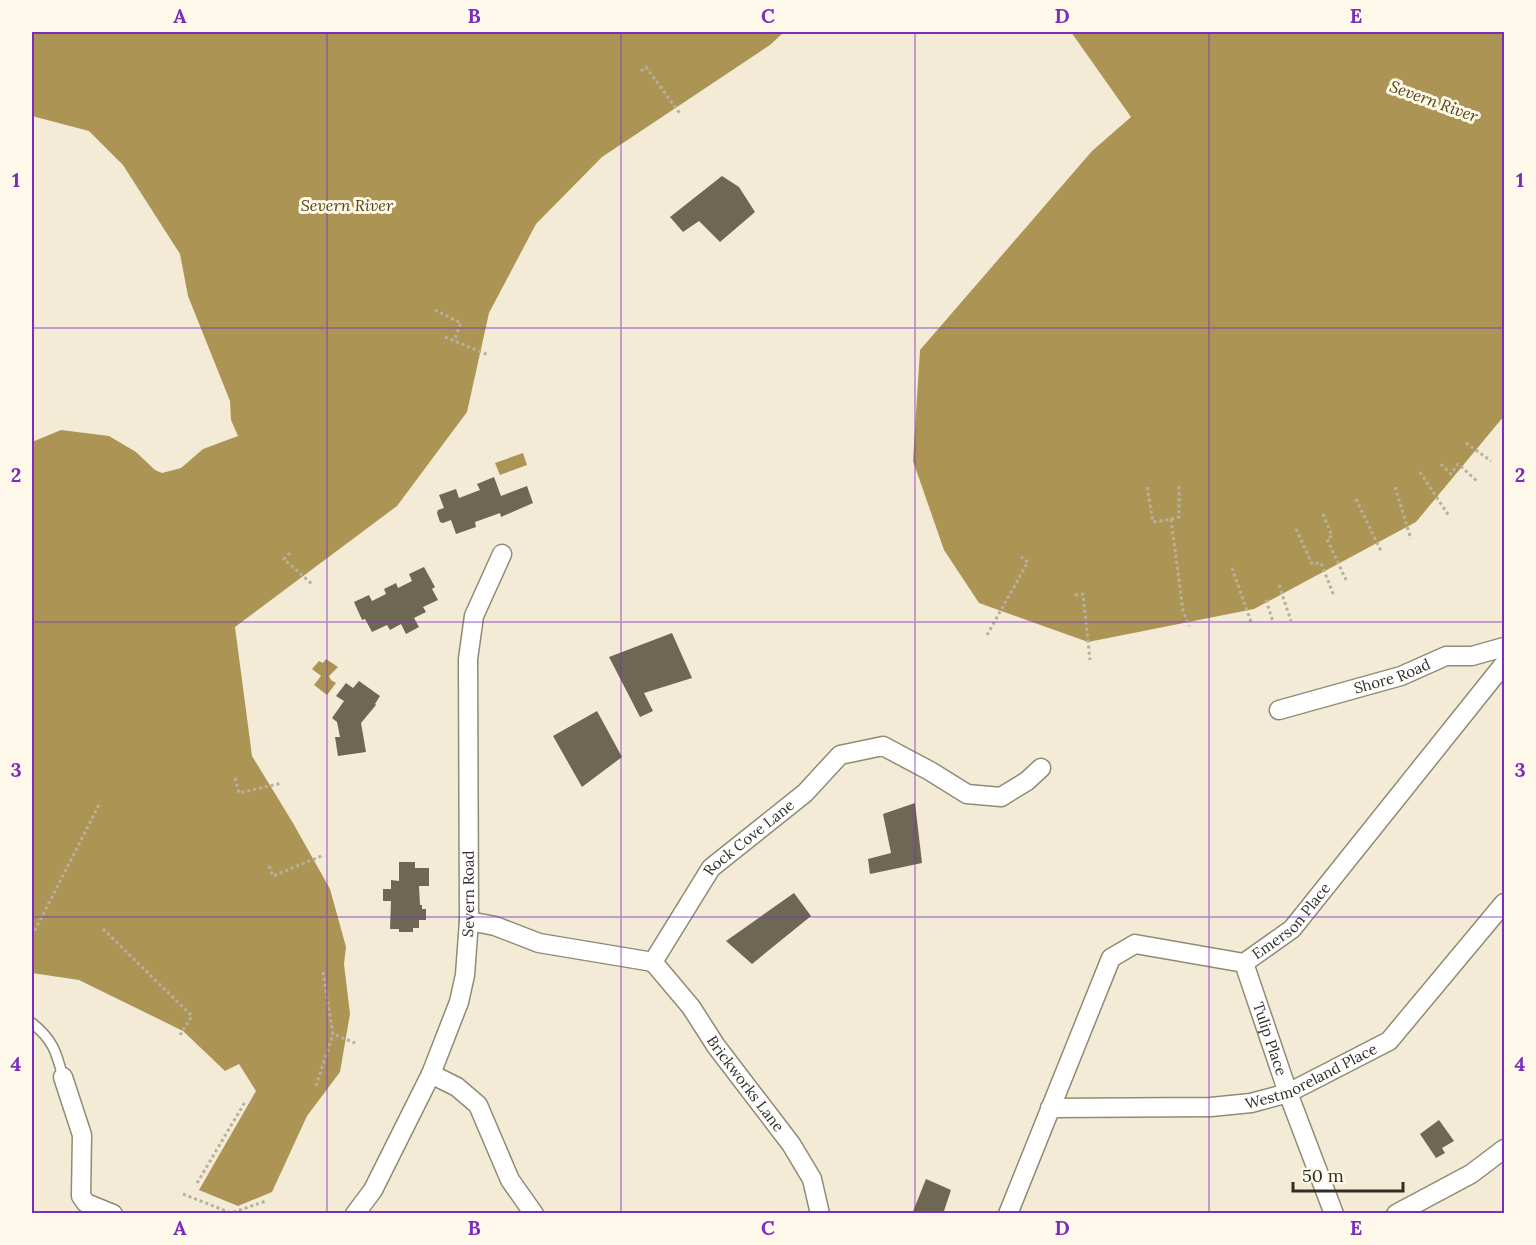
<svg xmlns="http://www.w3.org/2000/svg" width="1536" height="1245" font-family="Lora,serif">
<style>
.water{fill:#ac9554}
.building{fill:#6e6754}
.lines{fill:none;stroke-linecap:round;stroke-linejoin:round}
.lane-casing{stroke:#918a75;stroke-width:12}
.street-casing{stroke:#918a75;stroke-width:21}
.path{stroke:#b7b09e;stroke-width:3;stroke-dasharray:3 3;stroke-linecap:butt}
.lane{stroke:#fff;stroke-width:9}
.street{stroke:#fff;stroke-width:18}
.grid{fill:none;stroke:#7b2cbf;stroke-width:1.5;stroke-opacity:0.55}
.labels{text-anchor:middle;stroke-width:6;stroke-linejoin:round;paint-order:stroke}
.street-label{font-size:15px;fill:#312e25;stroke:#fef9eb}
.water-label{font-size:16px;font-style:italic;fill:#54440f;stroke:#fef9eb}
.neatline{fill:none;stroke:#7b2cbf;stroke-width:2}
.grid-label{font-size:20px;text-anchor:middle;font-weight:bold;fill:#7b2cbf}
</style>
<rect width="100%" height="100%" fill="#f3ebd5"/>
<path class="water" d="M32 32H784L770 45 602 157 536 224 489 313 467 412 397 506 235 627 252 756 293 823 330 889 346 947 344 964 350 1014 340 1072 307 1116 272 1192 238 1206 199 1190 256 1091 239 1064 225 1071 183 1031 79 980 32 973V442L61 430 109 436 136 452 155 470 162 473 181 468 203 449 238 436 231 420 230 401 188 296 180 254 123 165 89 131 32 116Z
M1071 32H1504V416L1416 522 1254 609 1088 642 979 603 944 550 913 461 920 350 1092 151 1131 117Z
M523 453 527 465 500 475 495 463Z
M326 659 338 667 329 676 331 680 336 683 327 695 314 685 321 676 312 669 319 661 323 663Z"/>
<path class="building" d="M722 176 739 187 755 212 720 242 699 221 683 232 670 217Z
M494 477 501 496 527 486 533 503 501 517 500 513 475 522 476 527 456 534 451 520 443 523 440 522 437 513 438 510 444 508 439 495 456 489 459 498 480 490 477 484Z
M424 567 435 587 432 589 438 600 423 607 426 612 414 618 419 627 406 634 401 624 390 630 387 625 372 632 365 619 362 620 354 602 369 595 372 601 386 594 384 589 396 583 398 588 412 581 409 574Z
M672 633 692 678 644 693 653 711 640 717 609 657Z
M359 681 380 696 375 704 376 705 361 723 366 752 338 756 335 737H340L337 722 332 718 344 701 336 696 346 683 353 688Z
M597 711 622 757 582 787 553 736Z
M915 803 922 863 870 874 868 859 891 853 883 814Z
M399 862H415V868H429V886H419L420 905H422V909H426V920H419V928H413V932H399V929H390L391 901H383V889H391V880L399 881Z
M794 893 811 916 752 964 726 941Z
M1439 1120 1454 1141 1442 1148 1445 1153 1436 1158 1420 1134Z
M926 1179 951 1190 943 1214H912Z"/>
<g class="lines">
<defs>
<path id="lane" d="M32 1023C53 1040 56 1051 63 1077"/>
<g id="street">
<path id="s1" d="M1279 710 1401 676 1446 656H1472L1504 647"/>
<path d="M469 921 495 926 539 943 653 962"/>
<path id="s2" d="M653 962 711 868 805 793 840 755 883 746 930 771 967 794 1001 797 1027 781 1041 768"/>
<path id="s3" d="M653 962 691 1007 716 1046 791 1144 812 1179 820 1214"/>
<path id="s4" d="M1244 963 1288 1093 1334 1214"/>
<path d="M431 1074 457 1087 478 1105 510 1180 534 1214"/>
<path d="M63 1077 82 1135 81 1196 86 1203 113 1214"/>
<path id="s5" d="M1050 1108 1211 1107 1251 1103 1288 1093 1389 1041 1504 903"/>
<path id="s6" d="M355 1214 373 1190 431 1074 459 1002 465 975 469 921 468 659 474 616 502 554"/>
<path id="s7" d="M1008 1214 1111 958 1135 944 1244 963 1292 929 1504 664"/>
<path d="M1396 1214 1471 1174 1504 1149"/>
</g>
</defs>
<use href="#lane" class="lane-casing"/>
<use href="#street" class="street-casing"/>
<path class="path" d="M641 71 646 67 681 115
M435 310 461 323 454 341
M445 337 488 355
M1466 443 1491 461
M1441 464 1451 474 1458 464 1478 482
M1420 472 1449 516
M1147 487 1153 522 1171 519 1183 611 1189 626
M1395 487 1411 539
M1356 499 1381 551
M1323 514 1332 536 1327 539 1346 580
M1171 519 1179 517V485
M1296 529 1312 564 1321 563 1334 596
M290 553 284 559 313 585
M1232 568 1251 622
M1279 585 1291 621
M1075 595 1083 594 1090 660
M1266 600 1273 622
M987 635 1028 562 1021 557
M235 778 239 793 282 783
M269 866 273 876 324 855
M103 929 192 1016 180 1035
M32 936 100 803
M323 972 333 1034 355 1043
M316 1086 333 1034
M197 1183 245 1102
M183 1194 231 1213 266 1201"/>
<use href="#lane" class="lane"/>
<use href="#street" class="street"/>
</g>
<path class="grid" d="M327 32V1214M621 32V1214M915 32V1214M1209 32V1214M32 328H1504M32 622H1504M32 917H1504"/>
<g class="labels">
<g class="street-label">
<text dy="5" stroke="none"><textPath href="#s1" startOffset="118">Shore Road</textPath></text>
<text dy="5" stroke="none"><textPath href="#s2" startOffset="159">Rock Cove Lane</textPath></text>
<text dy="5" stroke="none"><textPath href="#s6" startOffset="346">Severn Road</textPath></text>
<text dy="5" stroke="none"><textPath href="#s7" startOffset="478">Emerson Place</textPath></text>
<text dy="5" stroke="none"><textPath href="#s4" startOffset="80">Tulip Place</textPath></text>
<text dy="5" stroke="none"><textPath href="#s5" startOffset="267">Westmoreland Place</textPath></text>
<text dy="5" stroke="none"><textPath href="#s3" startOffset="153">Brickworks Lane</textPath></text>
</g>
<g class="water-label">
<text transform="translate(1434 101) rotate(20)" y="6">Severn River</text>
<text x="347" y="211">Severn River</text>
</g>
</g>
<rect width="1536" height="1245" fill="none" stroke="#fef9eb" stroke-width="66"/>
<path d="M1293 1182v9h110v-9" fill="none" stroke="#312e25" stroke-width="3"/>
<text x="1302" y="1182" font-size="18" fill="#312e25" stroke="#fef9eb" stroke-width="4.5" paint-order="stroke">50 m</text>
<rect x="33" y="33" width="1470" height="1179" class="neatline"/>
<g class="grid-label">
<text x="180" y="23">A</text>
<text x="474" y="23">B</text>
<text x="768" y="23">C</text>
<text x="1062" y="23">D</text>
<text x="1356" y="23">E</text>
<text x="16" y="187">1</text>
<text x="1520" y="187">1</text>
<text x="16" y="482">2</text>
<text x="1520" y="482">2</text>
<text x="16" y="777">3</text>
<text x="1520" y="777">3</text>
<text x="16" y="1071">4</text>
<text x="1520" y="1071">4</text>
<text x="180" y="1235">A</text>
<text x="474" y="1235">B</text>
<text x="768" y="1235">C</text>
<text x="1062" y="1235">D</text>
<text x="1356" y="1235">E</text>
</g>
</svg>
